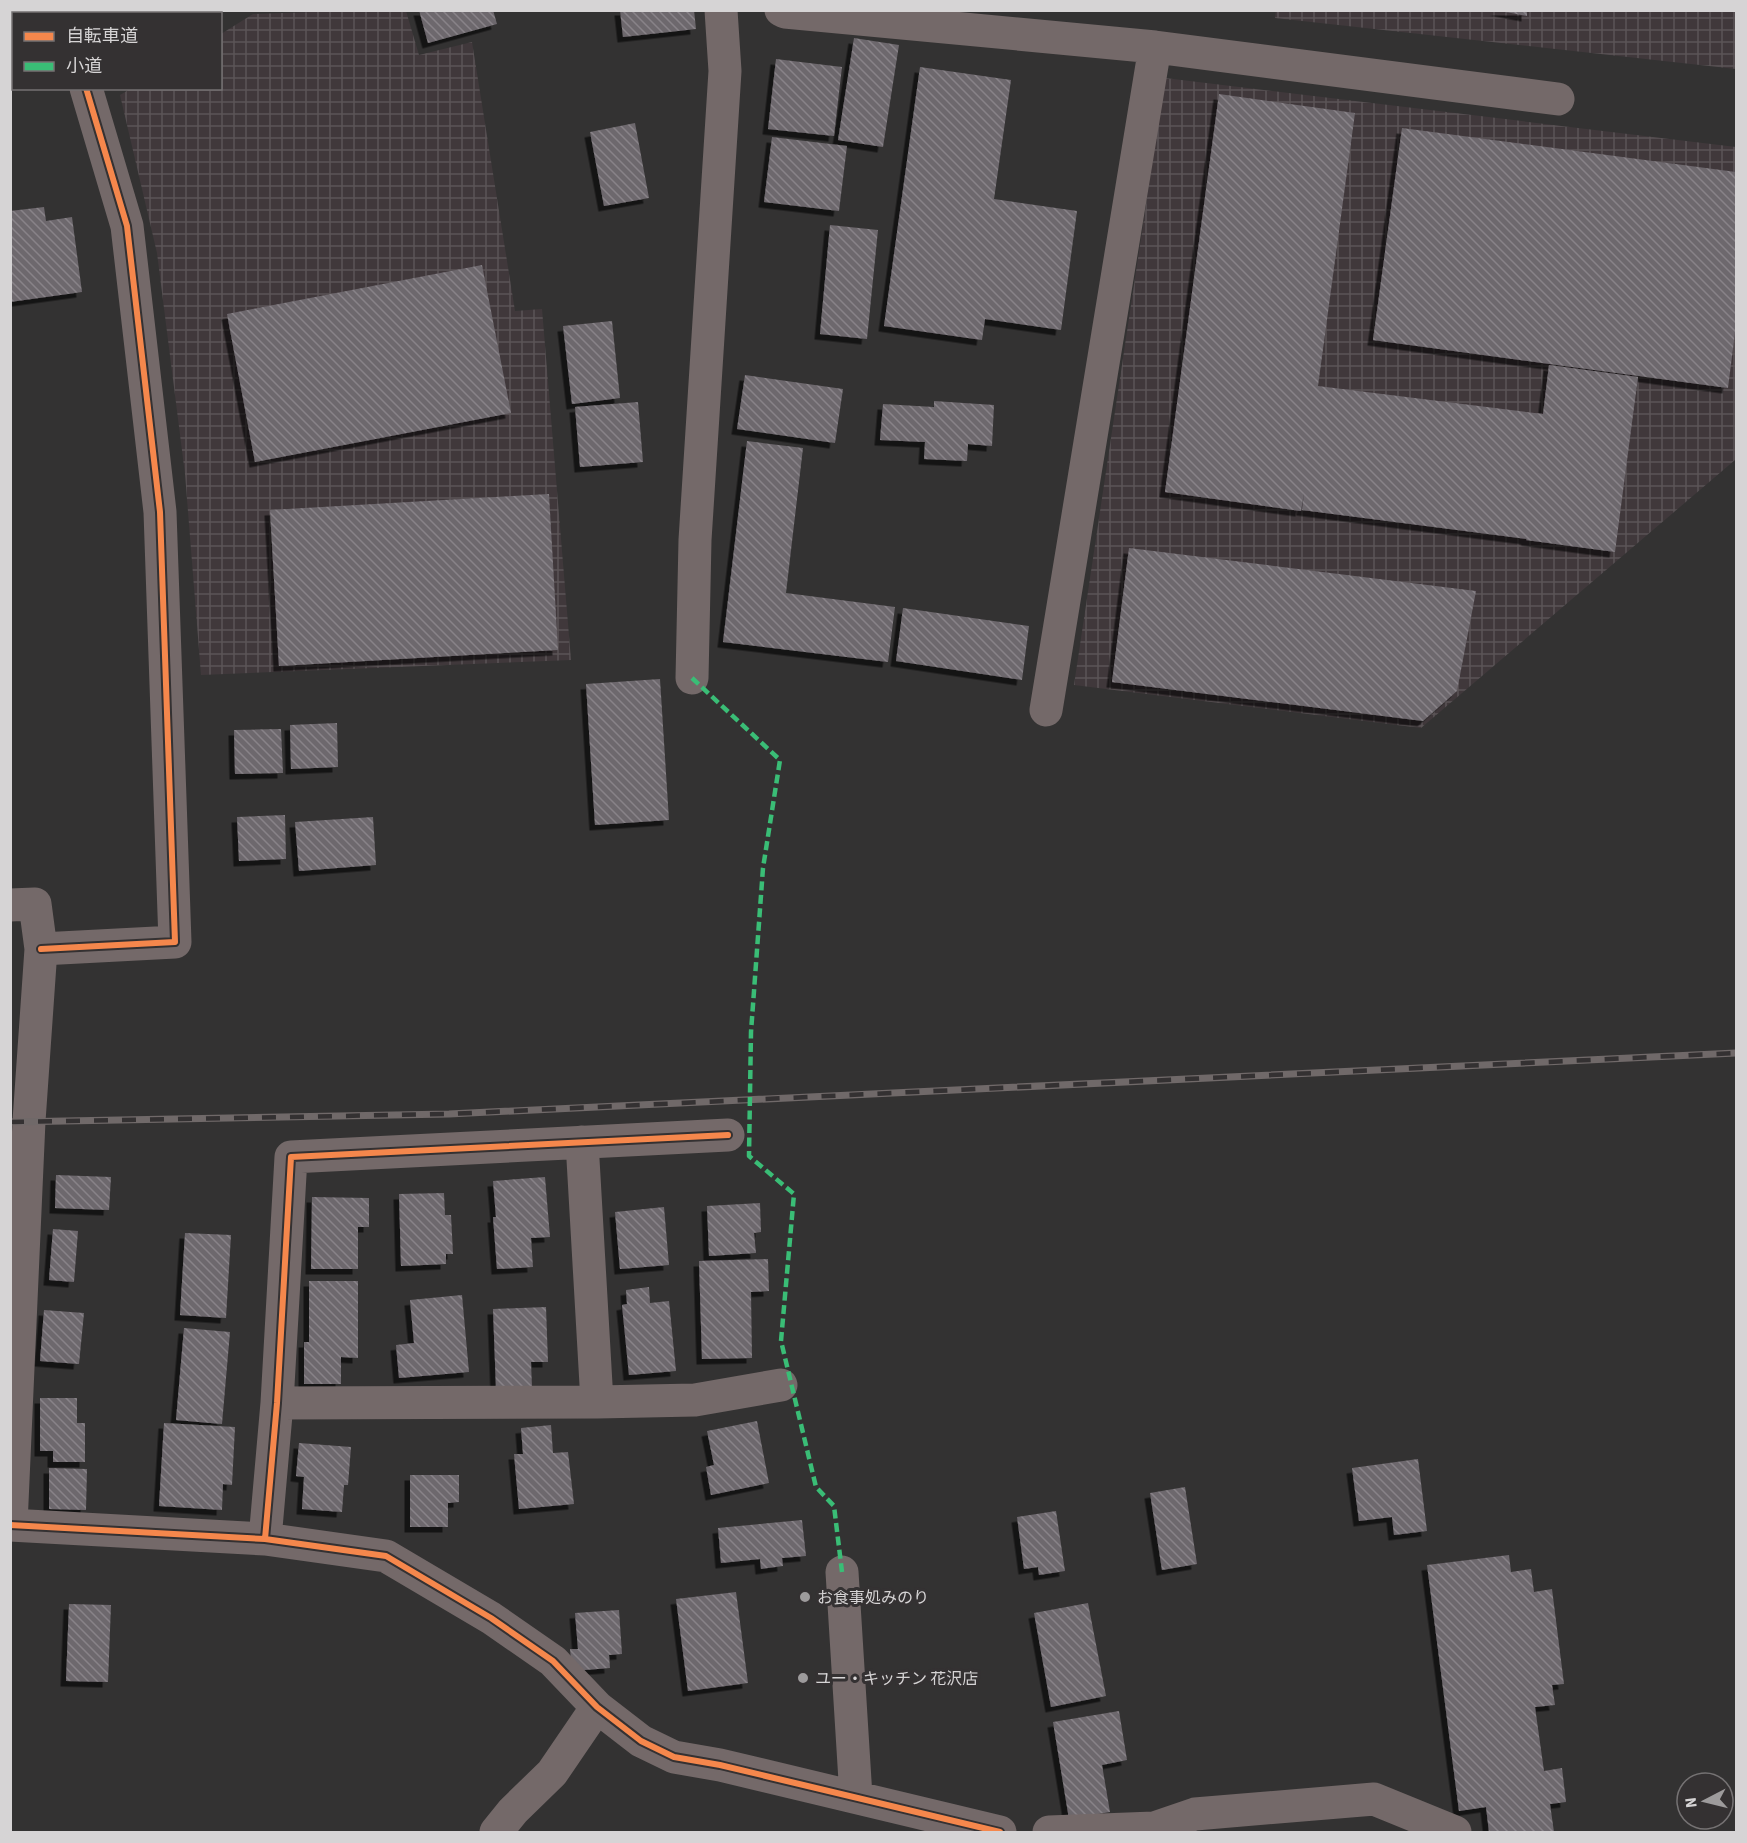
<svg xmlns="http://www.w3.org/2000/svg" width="1747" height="1843" font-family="'Source Sans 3','Noto Sans JP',sans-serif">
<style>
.industrial{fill:url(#industrial-grid)}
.building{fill:url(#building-back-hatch);filter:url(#shadow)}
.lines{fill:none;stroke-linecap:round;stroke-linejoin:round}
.street{stroke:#746969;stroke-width:33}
.rail-casing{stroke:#706969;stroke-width:7}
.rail{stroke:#343132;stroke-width:4.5;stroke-dasharray:14;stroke-linecap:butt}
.quiet{stroke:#3abd76;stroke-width:4.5;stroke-dasharray:9 4.5;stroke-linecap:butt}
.cycleway-casing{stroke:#343132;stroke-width:10}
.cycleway{stroke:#f5874c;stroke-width:6}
.poi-dot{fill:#9d9b9c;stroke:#343132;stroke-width:2}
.labels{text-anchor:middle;stroke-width:6;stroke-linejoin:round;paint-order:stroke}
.poi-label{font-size:16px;fill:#d6d4d5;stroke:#343132;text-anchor:start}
</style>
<defs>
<pattern id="industrial-grid" width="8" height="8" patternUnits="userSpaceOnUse" patternTransform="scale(1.5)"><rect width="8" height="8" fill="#40383b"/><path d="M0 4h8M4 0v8" fill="none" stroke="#5b5456"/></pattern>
<pattern id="building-back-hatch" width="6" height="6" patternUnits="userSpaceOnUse" patternTransform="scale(1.5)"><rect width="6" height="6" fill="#6d676d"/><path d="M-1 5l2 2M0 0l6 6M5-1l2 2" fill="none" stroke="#888388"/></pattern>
<filter id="shadow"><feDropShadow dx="-5.5" dy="5.5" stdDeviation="0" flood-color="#0009"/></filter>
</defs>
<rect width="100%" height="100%" fill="#333232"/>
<path class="industrial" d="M1276 10 1736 11V69L1275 18Z
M340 11H406L419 55 472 42 515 311 542 309 571 660 201 675 185 474 157 253 120 95 130 89 220 88 221 34 253 14Z
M1165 78 1736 147V457L1735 460 1421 728 1074 685Z"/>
<path class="building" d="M419 10H493L497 24 428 43Z
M620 10H694L696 29 623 37Z
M1495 10H1527V16Z
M854 38 899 45 883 147 838 140Z
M776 59 842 67 834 136 768 129Z
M920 67 1011 80 994 199 1077 211 1061 330 985 319 982 340 884 326Z
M1219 94 1355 113 1318 386 1543 414 1549 365 1638 377 1615 552 1526 540 1527 539 1302 510 1304 493 1301 511 1165 492Z
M635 123 649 198 604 206 590 132Z
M1402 128 1736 172V325L1728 388 1373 340Z
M772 137 847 146 839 211 764 202Z
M44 207 46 221 72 217 82 292 10 302V211Z
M830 225 878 230 867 339 820 334Z
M482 265 511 413 255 462 227 314Z
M612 321 620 398 572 404 563 326Z
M745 375 843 389 835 443 737 429Z
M934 401 994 405 992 446 968 444 967 461 924 459 925 442 880 440 883 404 934 407Z
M638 402 643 462 580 467 575 407Z
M747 441 803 448 786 593 895 607 888 662 723 642Z
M549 494 558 650 279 666 270 510Z
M1129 548 1476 591 1457 691 1423 721 1112 682Z
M903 608 1029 626 1022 680 896 661Z
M660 679 669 820 595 825 586 684Z
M337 723 338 767 291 769 290 725Z
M281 729 283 773 235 774 234 730Z
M285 815 286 859 239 861 237 817Z
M373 817 376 865 299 871 295 822Z
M56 1175 111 1177 109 1210 55 1208Z
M545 1177 550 1237 531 1238 533 1267 497 1269 493 1217H496L493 1181Z
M444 1193 445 1215H451L453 1254H446V1264L401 1266 399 1194Z
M312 1197 369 1198V1227H358V1269H311Z
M760 1203 761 1232 754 1233 756 1253 709 1256 707 1206Z
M664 1207 669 1265 620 1269 615 1212Z
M53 1229 78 1231 74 1282 49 1280Z
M185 1233 231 1235 226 1318 180 1315Z
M768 1259 769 1291 751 1292 752 1358 702 1359 699 1261Z
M309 1281H358V1358L341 1357V1384H304V1342H309Z
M649 1287 650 1303 669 1301 676 1371 629 1375 622 1305 627 1304 626 1290Z
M462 1295 469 1372 399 1378 396 1345 414 1343 410 1300Z
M546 1307 548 1362H531L532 1387 496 1389 493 1309Z
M44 1310 84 1313 79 1364 40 1361Z
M184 1328 230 1332 222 1424 176 1420Z
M40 1398H77V1423H85V1462H53V1451H40Z
M757 1421 769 1483 711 1495 706 1467 714 1465 707 1431Z
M164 1423 235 1427 232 1485 223 1484 222 1510 159 1506Z
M551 1425 553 1453 568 1452 574 1504 519 1509 514 1454H523L521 1428Z
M299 1443 351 1447 348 1485H344L342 1512 302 1509 304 1477 296 1476Z
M1418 1459 1427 1531 1394 1535 1392 1517 1359 1521 1352 1468Z
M49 1468 87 1469 86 1510 49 1509Z
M410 1475H459V1502L448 1503V1527H410Z
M1185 1487 1197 1564 1162 1570 1150 1493Z
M1056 1511 1065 1571 1039 1575 1038 1567 1024 1569 1017 1517Z
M802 1520 806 1556 782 1558 783 1566 761 1569 760 1559 721 1563 718 1528Z
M1509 1555 1511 1572 1531 1569 1534 1592 1552 1589 1564 1684 1552 1685 1555 1705 1535 1707 1544 1771 1562 1768 1566 1802 1550 1804 1554 1832H1489L1486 1807 1459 1811 1427 1565Z
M736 1592 748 1683 688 1691 676 1599Z
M1088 1603 1106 1696 1051 1707 1034 1613Z
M69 1604 111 1605 108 1682 66 1681Z
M619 1610 622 1654 609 1655 610 1668 572 1671 570 1649H578L575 1613Z
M1119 1711 1127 1760 1102 1765 1110 1812 1069 1819 1053 1722Z"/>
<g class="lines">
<path class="street" d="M62 10 63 14
M781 10 785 12 1155 47 1558 99
M692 678 695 540 725 71 721 10
M1046 710 1155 47
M10 905 35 904 41 949 29 1121 11 1525
M41 949 175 942 160 512 127 226 86 88
M597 1402 695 1400 781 1385
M277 1403 597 1402 582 1142
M10 1525 265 1539 386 1556 491 1618 553 1661 597 1707 641 1741 674 1757 720 1765 1000 1832
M265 1539 277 1403 291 1157 728 1135
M842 1572 856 1797
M496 1832 513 1811 552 1773 597 1707
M1049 1832 1154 1828 1195 1814 1374 1799 1455 1832"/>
<defs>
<path id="rail" d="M10 1122 449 1114 1736 1053"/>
</defs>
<use href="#rail" class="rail-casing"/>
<use href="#rail" class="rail"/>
<path class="quiet" d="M692 678 780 760 763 868 751 1032 749 1156 794 1194 781 1341 816 1487 834 1506 842 1572"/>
<defs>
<path id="cycleway" d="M41 949 175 942 160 512 127 226 86 88
M10 1525 265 1539 386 1556 491 1618 553 1661 597 1707 641 1741 674 1757 720 1765 1000 1832
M265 1539 277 1403 291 1157 728 1135"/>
</defs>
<use href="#cycleway" class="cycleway-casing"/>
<use href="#cycleway" class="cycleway"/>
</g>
<g class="poi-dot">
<circle cx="805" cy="1597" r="6"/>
<circle cx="803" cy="1678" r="6"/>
</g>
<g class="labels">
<g class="poi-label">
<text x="817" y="1603">お食事処みのり</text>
<text x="815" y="1684">ユー・キッチン 花沢店</text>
</g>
</g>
<rect width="1747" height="1843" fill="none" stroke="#d6d4d5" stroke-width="24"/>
<rect x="12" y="12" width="210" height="78" fill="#343132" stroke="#757273" stroke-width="1.5"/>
<rect x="24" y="32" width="30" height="9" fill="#f5874c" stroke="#757273" stroke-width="1.5"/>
<text x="66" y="42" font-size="18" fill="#d6d4d5">自転車道</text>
<rect x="24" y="62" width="30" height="9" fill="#3abd76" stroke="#757273" stroke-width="1.5"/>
<text x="66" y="72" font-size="18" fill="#d6d4d5">小道</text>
<g transform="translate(1705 1801) rotate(263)"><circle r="28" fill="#343132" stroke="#757273" stroke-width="1.5"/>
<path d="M0-4.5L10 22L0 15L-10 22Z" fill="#9d9b9c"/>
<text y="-9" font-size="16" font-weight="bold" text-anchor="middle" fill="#d6d4d5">N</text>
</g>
</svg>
